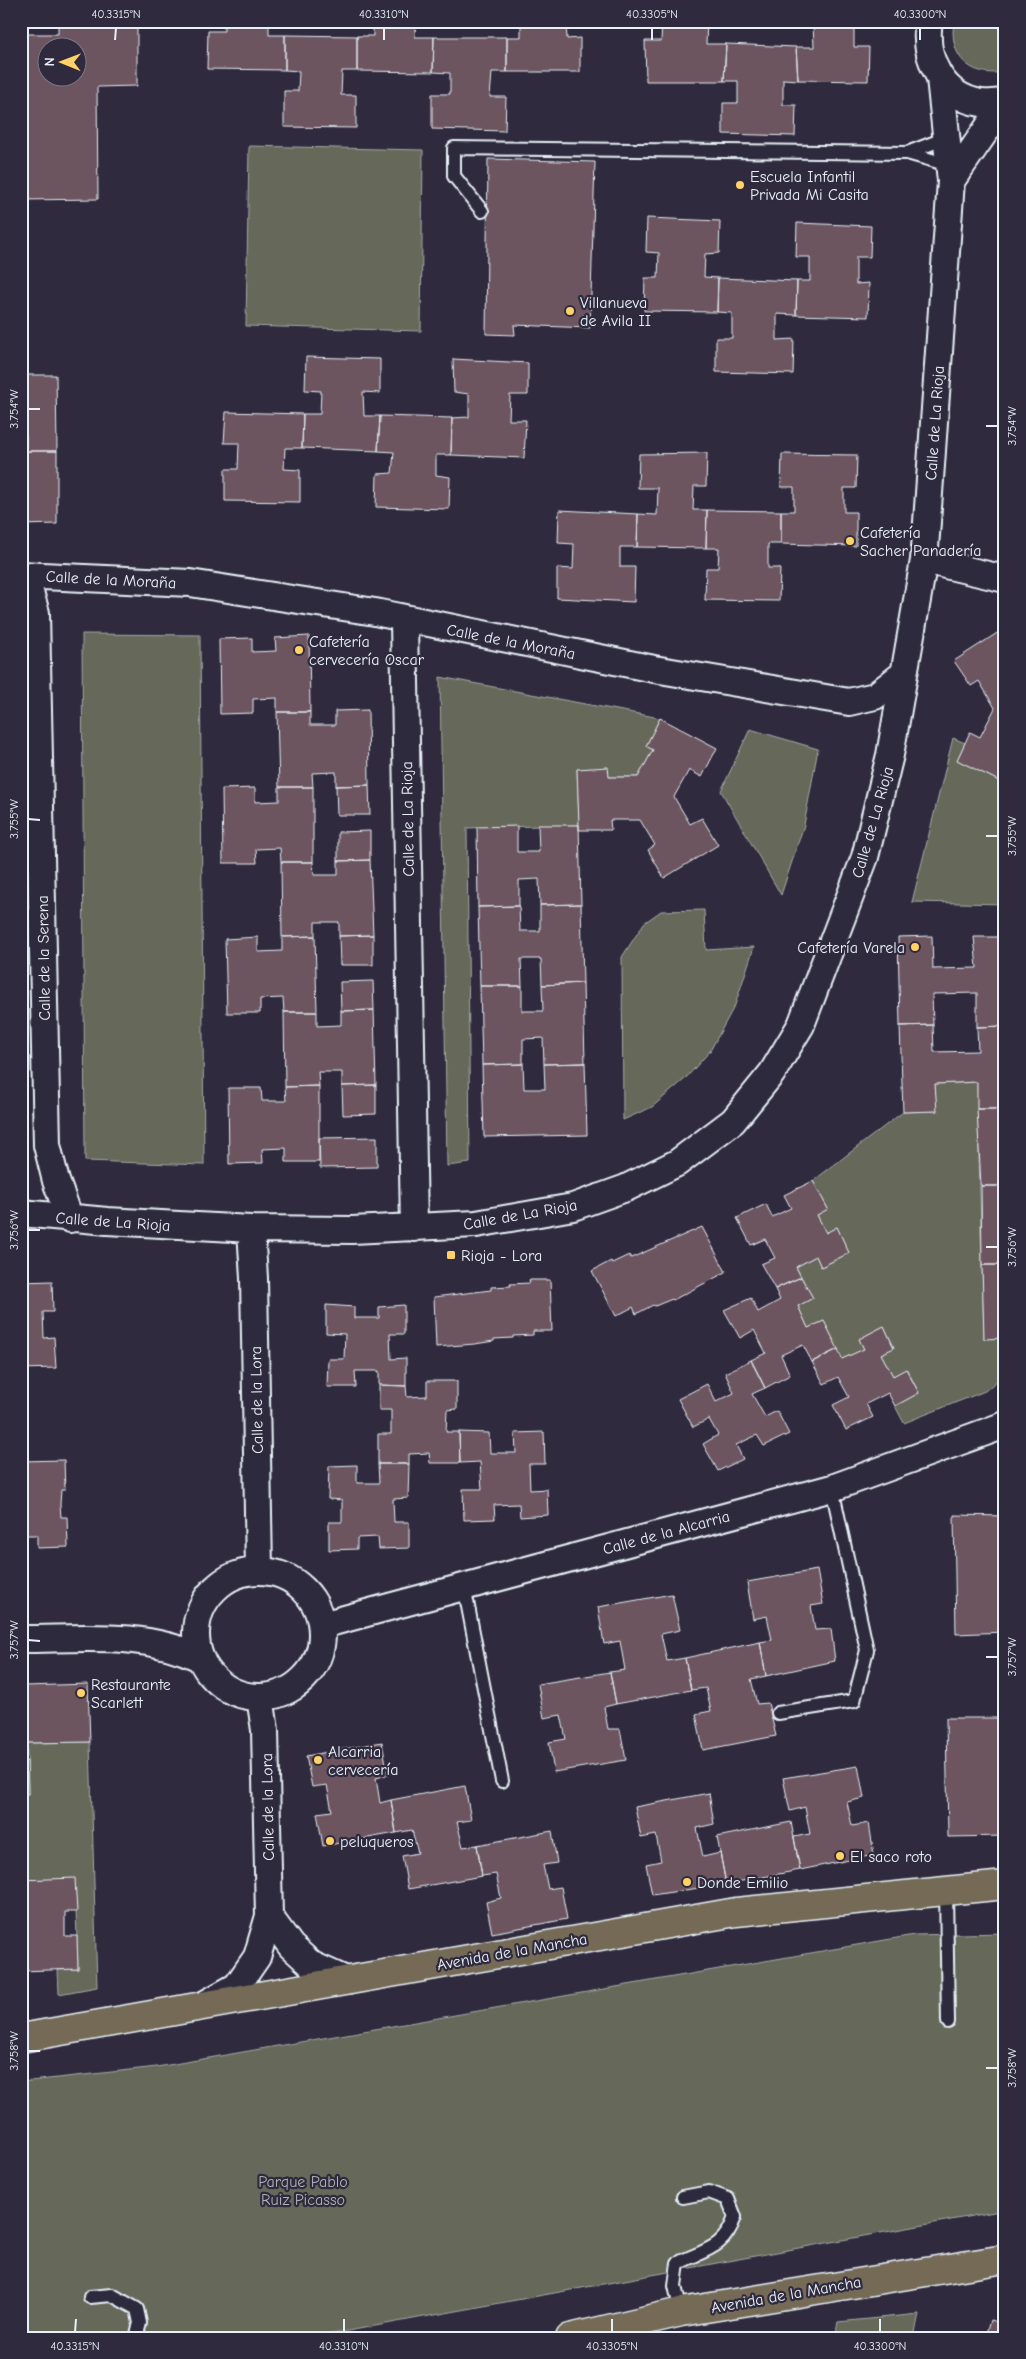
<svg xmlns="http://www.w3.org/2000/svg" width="1026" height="2359" font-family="'Comic Neue',sans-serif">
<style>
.green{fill:#66685a;stroke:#a7aca9}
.building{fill:#6c545e;stroke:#e8f1f8;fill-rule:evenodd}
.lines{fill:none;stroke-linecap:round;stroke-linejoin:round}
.service-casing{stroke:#e8f1f8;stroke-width:16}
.minor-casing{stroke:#e8f1f8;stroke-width:30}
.primary-casing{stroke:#e8f1f8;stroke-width:31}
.service{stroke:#2f2a3d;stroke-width:12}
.minor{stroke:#2f2a3d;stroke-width:26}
.primary{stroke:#746b55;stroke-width:28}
.ticks{fill:none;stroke:#e8f1f8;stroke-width:2}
.poi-dot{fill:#ffd166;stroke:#2f2a3d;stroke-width:2}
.labels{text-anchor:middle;stroke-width:4.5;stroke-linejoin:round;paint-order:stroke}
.poi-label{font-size:16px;fill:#e8f1f8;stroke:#2f2a3d;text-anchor:start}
.street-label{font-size:16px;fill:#e8f1f8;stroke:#2f2a3d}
.park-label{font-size:16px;fill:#aeb3b1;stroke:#2f2a3d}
.neatline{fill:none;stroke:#e8f1f8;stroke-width:2}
.ticks-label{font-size:12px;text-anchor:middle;fill:#e8f1f8}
</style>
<rect width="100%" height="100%" fill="#2f2a3d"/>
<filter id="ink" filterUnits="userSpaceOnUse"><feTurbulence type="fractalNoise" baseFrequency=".02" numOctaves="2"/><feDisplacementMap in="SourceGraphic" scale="10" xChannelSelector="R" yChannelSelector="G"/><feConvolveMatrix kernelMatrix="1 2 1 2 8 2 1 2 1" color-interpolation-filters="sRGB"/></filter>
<g filter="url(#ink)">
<path class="green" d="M954 21H1005V72C970 78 948 56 954 21Z
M249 146 423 150 421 331 246 326Z
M82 634 200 635 204 1165 85 1161Z
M440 677 660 718 646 746 653 750 638 777H609L577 769 579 825 467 828 470 1163 447 1166Z
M750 729 818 749 804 825 781 895 721 791Z
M953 738 965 743 957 760 1005 784V904L912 902Z
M704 910 706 950 754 947 735 1005 710 1051 685 1079 652 1107 623 1120 622 957 644 923 661 911Z
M977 1082 984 1338H1005V1374L985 1391 904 1423 895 1406 919 1393 907 1369 893 1376 881 1354 894 1347 884 1326 859 1339 864 1349 842 1359 824 1321 808 1328 798 1306 813 1298 796 1267 816 1256 821 1267 849 1253 837 1227 826 1233 817 1215 828 1209 813 1181 903 1112 936 1111 935 1084Z
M90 1742 97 1987 59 1994 58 1970 78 1969 75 1879 21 1880V1794H28L27 1743Z
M1005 1933V2210L310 2338H21V2082L157 2067 914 1935Z
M919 2314 914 2337 897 2333 896 2338H835L838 2322Z"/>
<path class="building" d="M58 21H137V86L97 87 98 199 21 200V34H58ZM48 48H78V78H48Z
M224 21H269V35H285V70L207 69 208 31H224Z
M373 21H416L415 37H434L433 72 357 71V36H373Z
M521 21H566L567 39 580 38V72H507V37H521Z
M662 21H707L706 44H726L724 81H646L645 41H661Z
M798 21H871V23H854V47H869L868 81 798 80 796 47H814L813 24Z
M285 35 357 36V71H342L341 95H356V128L284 127V91H298L299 71 285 70Z
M434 37H507V72H492L490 97H506L505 131 432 129V94H450V73L433 72Z
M726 44 796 47 798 80 783 79V105H796L795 136 723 134V103H738V81H724Z
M488 159 595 162 590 328 514 325 515 335 486 334Z
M647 218 720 221 719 253 705 254 704 277 718 278 717 312 644 311 645 278H658L659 253 646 252Z
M797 223 871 226 870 257H856V284L869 283 868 317 796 315 797 281H810V257H796Z
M718 278 797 281 796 315 777 314V340L794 339 793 374 716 372V338H732V313L717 312Z
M306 357 380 359V393L363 392 364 416H380L378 451 302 448 303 414H320L321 391 305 390Z
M453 359 528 363V395H510L509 420H526L524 458 451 455 452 418 469 417V394L454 392Z
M21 375H56L57 451H26V435H21Z
M226 412 303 414 302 448H285L284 469 300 470V502L225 501V469H238L239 443H224Z
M380 416 452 418 451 455H436V475L450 477 449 509 376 507 377 474 392 473 394 452 378 451Z
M26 451H57V524L21 525V463H26Z
M707 453 706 486H694L693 510H707L706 548 637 547 638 514 657 515 658 488H638L639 454Z
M782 454 857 455 856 488H844V512H856V546L781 544V511H794V487H781Z
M559 510 638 514 637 547H620V567H635L634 602 557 598V568L573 569 574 544 558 543Z
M707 510 781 511V544H768V568H780L779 601 705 600 706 568H718L719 548H706Z
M1005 628V784L957 760 970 732 980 737 995 708 979 681 971 686 954 661Z
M309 636 310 712H277V698L253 699V713L220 714 219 639 252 638V652L276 651 275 638Z
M368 710 369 785 336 786V772L312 773 313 787H279L277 712H310V725H335V711Z
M660 718 717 748 702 777 689 770 674 797 690 824 702 818 718 845 664 878 648 850 655 845 640 820H610L611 830H579V825L577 769 608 767 609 777H638L653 750 646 746Z
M369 785 370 815H337L336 786Z
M279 787H313V862H281L280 848 256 849 257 863H223L222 789 255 788V802L279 801Z
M538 825H579L581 904 540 905 539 879 519 880V906L478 907 477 827 517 826V852H539Z
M370 831V860L338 861V832Z
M370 860 373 935 339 936V922H315V936L282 937 281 862H313L314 875H338V861Z
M581 904 583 983 542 985 541 959H521L522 986H480L478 907 519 906 520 931H540V905Z
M373 935V965H340L339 936Z
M315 936 317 1012H284L283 998 260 999V1013H227L225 939 258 937V952L282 951V937Z
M932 936 933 969 977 968 974 937H1005V1026L977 1027V993L932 994 933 1025 900 1026 898 937Z
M373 981 374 1010 341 1011 340 982Z
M583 983 585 1063 544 1064 543 1038 523 1039V1064L482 1065 480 986H522V1011H543L542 985Z
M374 1010 376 1085 342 1086V1072H318L319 1086 285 1087 284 1012H317V1026L341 1025V1011Z
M933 1025 934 1052 978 1051 977 1027 1005 1026V1109H977V1082L935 1084 937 1111 903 1112 900 1026Z
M585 1063 587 1135 484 1137 482 1065 523 1064 524 1089H545L544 1064Z
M376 1085V1114L343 1115 342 1086Z
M319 1086V1162H286V1148L262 1149 263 1163 229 1164 228 1088H261L262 1101H286L285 1087Z
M977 1109H1005V1186H981Z
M377 1137V1167L320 1168 319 1138Z
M813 1181 828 1209 817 1215 826 1233 837 1227 849 1253 821 1267 816 1256 796 1267 801 1277 775 1289 761 1264 775 1258 765 1239 751 1245 737 1218 766 1204 772 1217 791 1208 784 1195Z
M981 1186H1005V1265H982Z
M702 1227 726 1272 673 1300 672 1299 655 1306 653 1305 636 1314 633 1307 616 1316 592 1271 611 1261 612 1263 629 1255 631 1258Z
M982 1265H1005V1338L984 1339Z
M801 1277 813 1298 798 1306 808 1328 824 1321 838 1349 812 1362 803 1345 781 1355 790 1375 765 1388 751 1360 766 1353 754 1330 740 1338 724 1310 751 1298 758 1312 780 1300 775 1289Z
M529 1280H550L552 1331H533V1335L513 1336V1338L494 1339V1341L475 1344 436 1347 434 1297 491 1290V1287L511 1286 510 1284 530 1283Z
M52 1281 53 1312H43L44 1338 54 1337 56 1368 21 1369V1282Z
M326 1305 354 1307V1318H379V1307L404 1305V1334H390L391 1359 406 1358V1386L379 1385V1371H355L356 1387H327L328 1359H344L345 1334 326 1333Z
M884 1326 894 1348 881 1354 893 1376 906 1369 919 1393 895 1406 888 1393 866 1404 873 1417 846 1430 833 1405 849 1397 838 1377 824 1384 812 1362 838 1349 842 1359 864 1349 859 1339Z
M751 1360 765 1388 752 1394 765 1417 777 1411 789 1434 764 1446 757 1435 736 1445 743 1459 718 1471 703 1444 718 1435 709 1419 693 1427 678 1399 707 1384 716 1402 734 1393 725 1373Z
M427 1381H457V1409L447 1410 446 1432H459L460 1463H430L429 1453 409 1454V1464H378V1434H391V1410H379V1385L406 1386 407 1397 427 1396Z
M459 1432 489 1433 490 1453H516L515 1433 544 1432 545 1464H529L530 1490 547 1489 548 1515 520 1517 519 1504 494 1505 495 1519 464 1520 463 1489H482L480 1462 460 1463Z
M64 1460 65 1490H61L60 1504 61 1517H67L68 1547 37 1548V1535H21L22 1461Z
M378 1464H409L408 1498 393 1499 394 1522H409V1548L379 1549 378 1537 357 1538V1549L329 1550V1522H342V1500L328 1499 329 1466 357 1465V1483H379Z
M954 1515 1005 1516V1632L956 1634Z
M817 1570 823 1604 811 1606 815 1630 831 1629 835 1661 766 1676 760 1642 772 1640 767 1616 753 1619 747 1582Z
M672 1594 680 1630 661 1634 667 1661 685 1658 691 1690 616 1704 610 1672 625 1670 620 1641 604 1644 598 1607Z
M760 1642 766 1676 751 1679 757 1704 768 1703 776 1736 703 1750 696 1714 711 1711 706 1688 691 1690 685 1658Z
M610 1672 616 1704 604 1707 608 1729H620L626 1760 554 1772 549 1742 566 1739 561 1715 544 1718 538 1684Z
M88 1684 90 1742 27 1743 25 1686Z
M21 1703H26L27 1743H21Z
M946 1718H1005V1836L948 1837Z
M382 1742 388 1775 376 1778 380 1803 391 1800 396 1833 323 1846 317 1813 332 1811 327 1785 312 1787 306 1756Z
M21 1761H27L28 1794H21Z
M858 1766 864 1798 847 1802 852 1826 869 1823 874 1855 800 1870 794 1837 810 1834 805 1807 790 1811 783 1778Z
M465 1786 471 1820 457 1822 463 1847 477 1845 482 1876 408 1889 402 1856 418 1853 412 1830 396 1833 391 1800Z
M709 1793 714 1824 697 1828 703 1857 720 1853 726 1884 652 1895 646 1864 661 1861 656 1835 641 1838 635 1807Z
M791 1822 800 1870 726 1884 717 1837Z
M552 1831 557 1863 543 1865 548 1889 561 1887 567 1919 492 1933 486 1902 501 1898 496 1874 482 1876 477 1845Z
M75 1878 77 1912H65V1936H77L78 1969 21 1971V1880Z
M990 2320 1005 2324V2338H985Z"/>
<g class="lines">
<defs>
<path id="service" d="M907 153 946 138
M482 211 454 176V148L907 153 949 165
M464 1586 502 1781
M778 1713 854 1701 867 1650 832 1488
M946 1890 948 2022
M90 2297 112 2295 137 2309 140 2323 136 2338
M681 2312 675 2286 678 2263C706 2249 724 2249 735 2217L728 2199 709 2192 683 2197"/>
<path id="minor" d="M929 21C923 57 941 97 981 103 989 104 997 102 1005 102
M951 181 1005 103
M924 560 1005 579
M21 575 190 583 375 612 654 669 849 702 875 696 902 675
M25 575 36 613 47 1145 56 1181 70 1219
M404 620 414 1228
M21 1213 107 1221 251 1229 352 1230 476 1224 573 1207 626 1188 677 1163 733 1121 772 1073 801 1025 865 857 890 755 924 560 927 522 951 181 940 78
M251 1229 254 1278 259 1571
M196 1634a63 63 0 1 1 126 0a63 63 0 1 1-126 0Z
M322 1625 832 1488 1005 1425
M21 1639C82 1639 144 1631 200 1658
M269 1916 291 1946 312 1965 348 1981
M205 2004 237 1986 257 1957 269 1916 265 1730 260 1697"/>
<path id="primary" d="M21 2038 736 1912 1005 1885
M570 2338 681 2312 1005 2259"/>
</defs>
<use href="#service" class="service-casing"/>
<use href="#minor" class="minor-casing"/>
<use href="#primary" class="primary-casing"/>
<use href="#service" class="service"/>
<use href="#minor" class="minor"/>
<use href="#primary" class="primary"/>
</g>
</g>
<path class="ticks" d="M115 40 116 28M384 40V28M652 40V28M920 40V28M28 409H40M986 426H998M28 819 40 820M986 836H998M28 1230H40M986 1247H998M28 1640 40 1641M986 1657H998M28 2051H40M986 2068H998M75 2332 76 2319M344 2332V2319M612 2332V2319M880 2332V2319"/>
<g class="poi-dot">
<circle cx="740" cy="185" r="5"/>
<circle cx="570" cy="311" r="5"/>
<circle cx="850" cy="541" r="5"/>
<circle cx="299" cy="650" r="5"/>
<circle cx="915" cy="947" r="5"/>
<rect x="446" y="1250" width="10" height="10" rx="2.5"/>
<circle cx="81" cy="1693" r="5"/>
<circle cx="318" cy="1760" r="5"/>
<circle cx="330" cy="1841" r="5"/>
<circle cx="840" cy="1856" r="5"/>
<circle cx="687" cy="1882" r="5"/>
</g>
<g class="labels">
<g class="poi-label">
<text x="750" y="182">Escuela Infantil<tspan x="750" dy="18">Privada Mi Casita</tspan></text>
<text x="580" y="308">Villanueva<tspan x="580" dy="18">de Avila II</tspan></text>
<text x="860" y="538">Cafetería<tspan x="860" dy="18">Sacher Panadería</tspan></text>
<text x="309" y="647">Cafetería<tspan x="309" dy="18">cervecería Oscar</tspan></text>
<text x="905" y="953" text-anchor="end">Cafetería Varela</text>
<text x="461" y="1261">Rioja - Lora</text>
<text x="91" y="1690">Restaurante<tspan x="91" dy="18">Scarlett</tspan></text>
<text x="328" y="1757">Alcarria<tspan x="328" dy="18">cervecería</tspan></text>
<text x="340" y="1847">peluqueros</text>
<text x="850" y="1862">El saco roto</text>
<text x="697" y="1888">Donde Emilio</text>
</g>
<g class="street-label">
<text transform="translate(934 423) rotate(-86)" y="6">Calle de La Rioja</text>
<text transform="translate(111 579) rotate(3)" y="6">Calle de la Moraña</text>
<text transform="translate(511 641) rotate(11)" y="6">Calle de la Moraña</text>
<text transform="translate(407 819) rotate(-91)" y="6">Calle de La Rioja</text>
<text transform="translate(872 822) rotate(-74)" y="6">Calle de La Rioja</text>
<text transform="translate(43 958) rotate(-91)" y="6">Calle de la Serena</text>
<text transform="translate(520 1214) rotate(-10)" y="6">Calle de La Rioja</text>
<text transform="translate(113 1221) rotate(4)" y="6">Calle de La Rioja</text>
<text transform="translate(256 1400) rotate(-91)" y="6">Calle de la Lora</text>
<text transform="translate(666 1532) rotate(-15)" y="6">Calle de la Alcarria</text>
<text transform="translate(267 1807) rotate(-91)" y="6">Calle de la Lora</text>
<text transform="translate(512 1951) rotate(-10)" y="6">Avenida de la Mancha</text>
<text transform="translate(786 2294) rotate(-10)" y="6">Avenida de la Mancha</text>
</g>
<g class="park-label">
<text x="303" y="2187">Parque Pablo<tspan x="303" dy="18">Ruiz Picasso</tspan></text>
</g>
</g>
<rect width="1026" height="2359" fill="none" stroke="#2f2a3d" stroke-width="55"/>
<g transform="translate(62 62) rotate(271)"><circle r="24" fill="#2f2a3d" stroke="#797a88"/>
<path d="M0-4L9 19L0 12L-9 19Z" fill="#ffd166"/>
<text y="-8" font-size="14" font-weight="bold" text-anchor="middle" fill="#e8f1f8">N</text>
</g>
<rect x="28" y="28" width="970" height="2304" class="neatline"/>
<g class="ticks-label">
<text x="116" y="18">40.3315°N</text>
<text x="384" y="18">40.3310°N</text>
<text x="652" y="18">40.3305°N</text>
<text x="920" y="18">40.3300°N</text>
<text transform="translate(14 409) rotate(-90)" y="4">3.754°W</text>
<text transform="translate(1012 426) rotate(-90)" y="4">3.754°W</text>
<text transform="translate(14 819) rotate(-90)" y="4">3.755°W</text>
<text transform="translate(1012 836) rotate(-90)" y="4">3.755°W</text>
<text transform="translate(14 1230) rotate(-90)" y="4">3.756°W</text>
<text transform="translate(1012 1247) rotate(-90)" y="4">3.756°W</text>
<text transform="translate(14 1640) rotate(-90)" y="4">3.757°W</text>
<text transform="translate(1012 1657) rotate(-90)" y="4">3.757°W</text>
<text transform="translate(14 2051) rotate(-90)" y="4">3.758°W</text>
<text transform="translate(1012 2068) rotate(-90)" y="4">3.758°W</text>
<text x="75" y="2350">40.3315°N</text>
<text x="344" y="2350">40.3310°N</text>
<text x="612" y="2350">40.3305°N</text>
<text x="880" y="2350">40.3300°N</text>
</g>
</svg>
